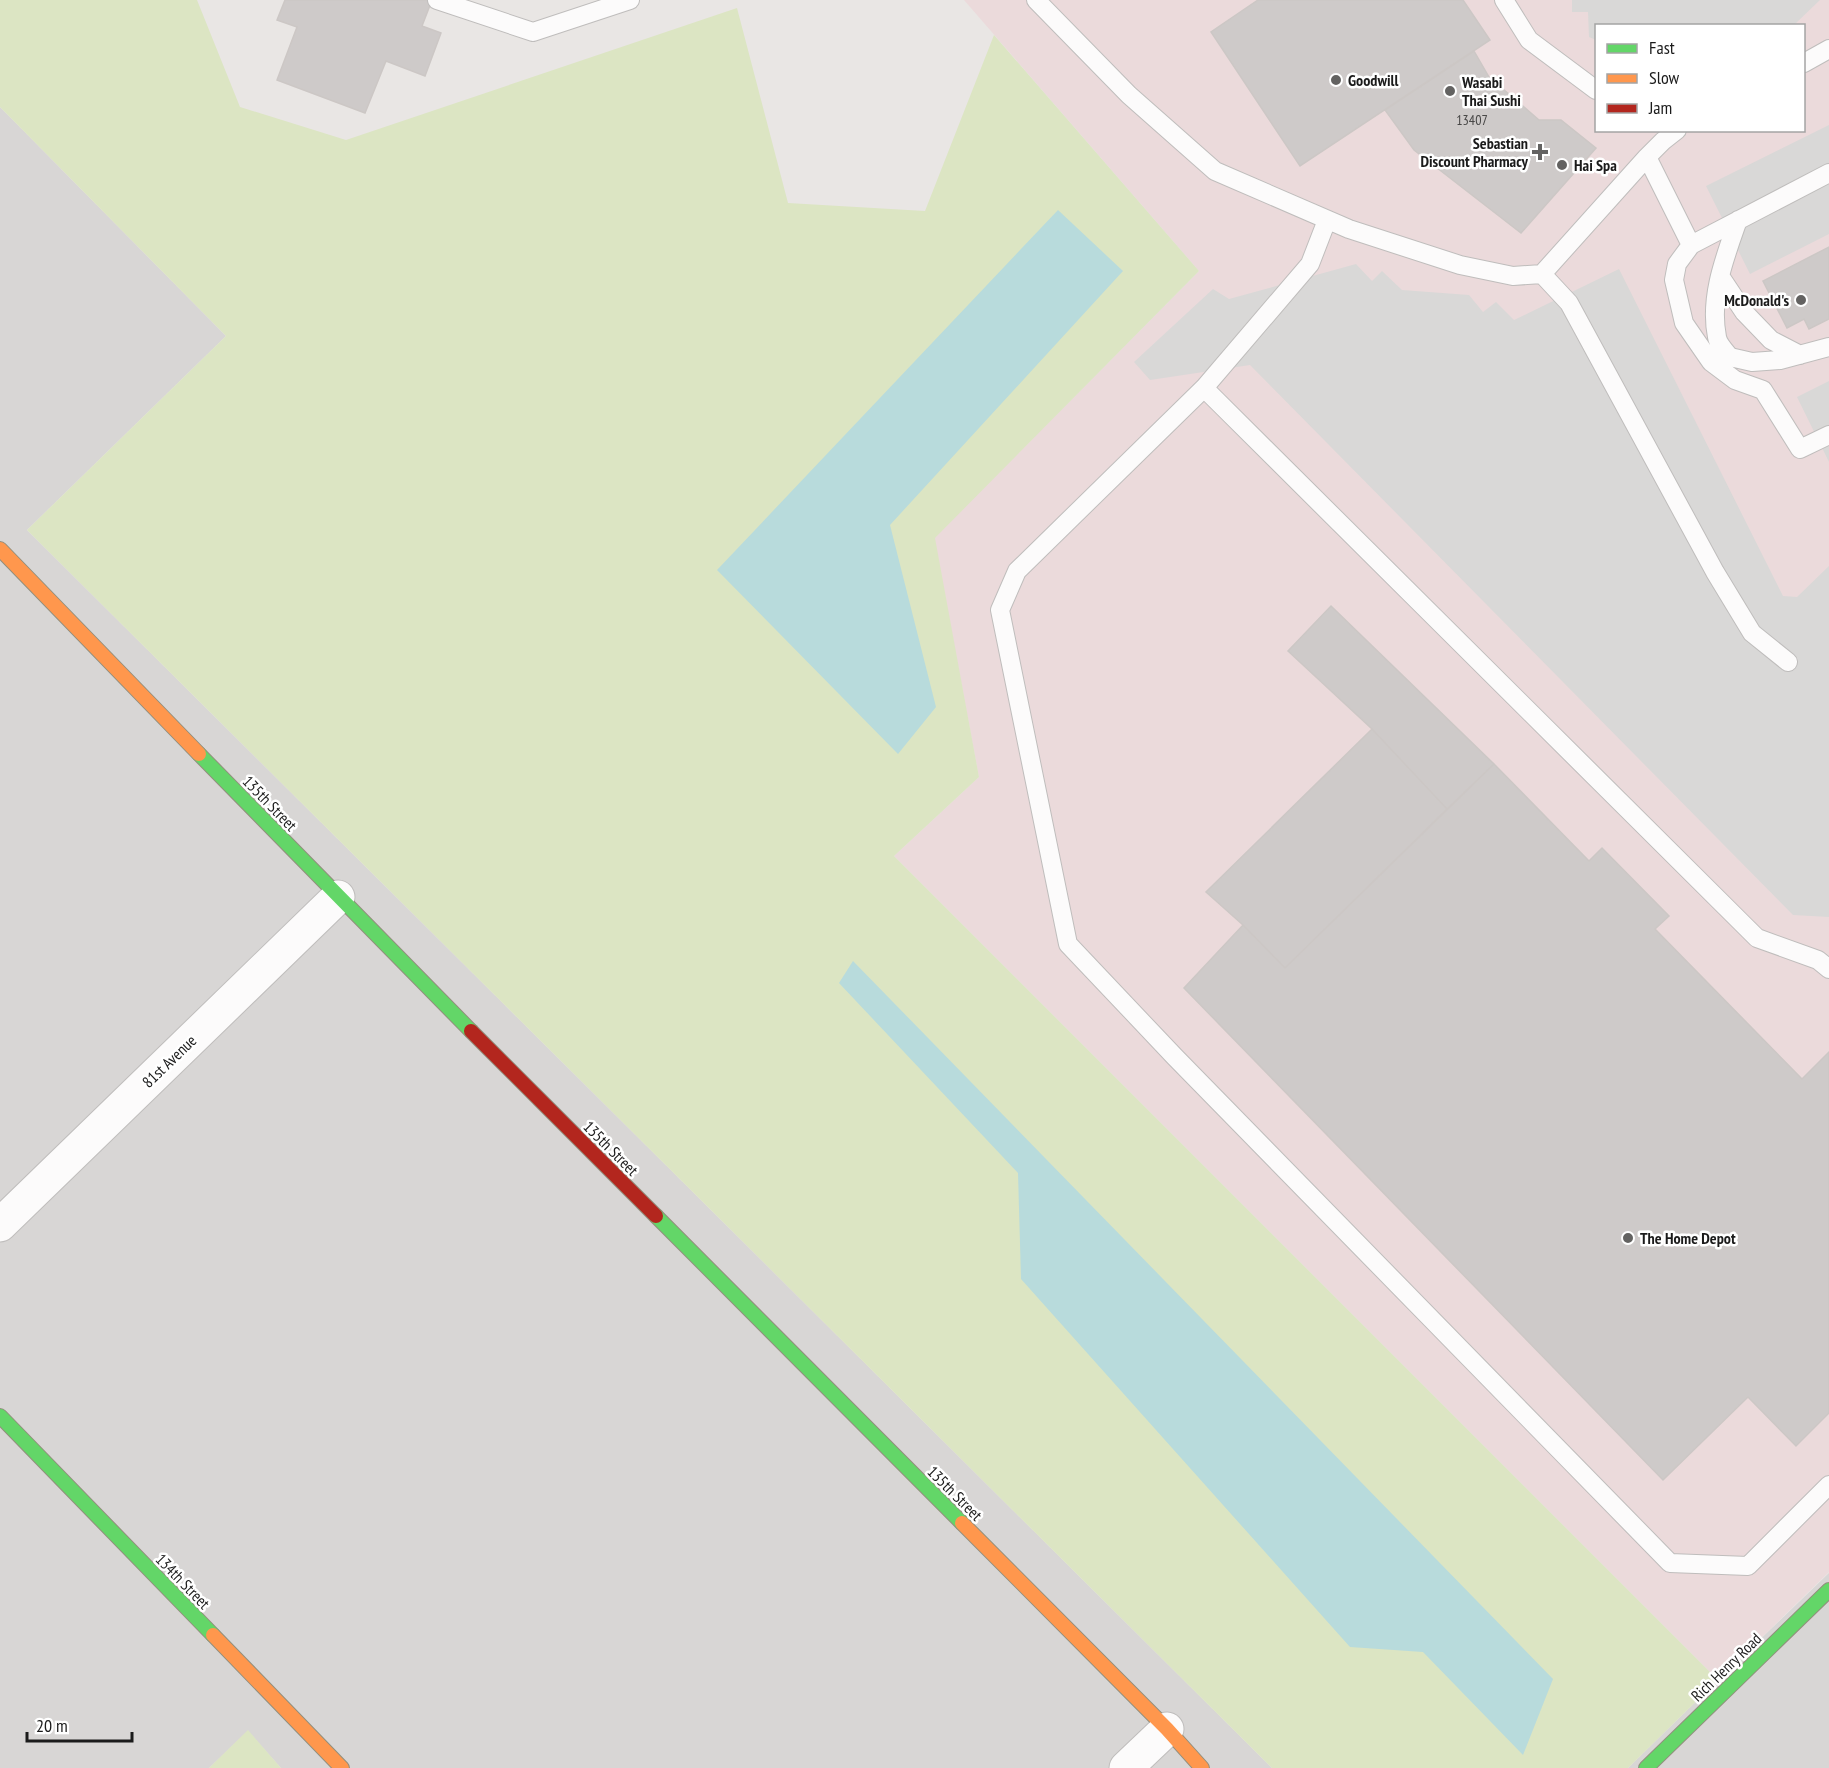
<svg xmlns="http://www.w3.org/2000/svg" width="1829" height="1768" font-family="'PT Sans Narrow',sans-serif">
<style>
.residential{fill:#d8d6d5}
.commercial{fill:#ebdadb;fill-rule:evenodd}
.grass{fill:#dce5c3}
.parking{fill:#d9d8d7}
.water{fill:#b8dbdc}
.building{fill:#cecac9;stroke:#ccc7c5;stroke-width:1.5}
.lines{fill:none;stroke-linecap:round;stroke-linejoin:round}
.lane-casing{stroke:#bfbdbc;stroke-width:20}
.street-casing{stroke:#bfbdbc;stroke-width:35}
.fast-casing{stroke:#928f7d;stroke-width:16}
.slow-casing{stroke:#928f7d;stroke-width:16}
.jam-casing{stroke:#928f7d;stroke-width:16}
.path{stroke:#d4c5c6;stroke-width:4;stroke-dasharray:3 3;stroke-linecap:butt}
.lane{stroke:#fcfbfb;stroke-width:18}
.street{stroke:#fcfbfb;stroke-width:33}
.fast{stroke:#63d668;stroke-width:14}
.slow{stroke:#ff974d;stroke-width:14}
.jam{stroke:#b3261e;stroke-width:14}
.poi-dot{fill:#636261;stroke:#fff;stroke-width:2}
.labels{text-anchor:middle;stroke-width:5;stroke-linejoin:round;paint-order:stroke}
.number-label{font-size:14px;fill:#484746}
.poi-label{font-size:16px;font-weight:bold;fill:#1b1b1b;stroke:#fff;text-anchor:start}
.street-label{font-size:16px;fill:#1b1b1b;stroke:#fff}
</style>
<rect width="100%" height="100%" fill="#e9e6e4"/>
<path class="residential" d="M0 107 226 336 27 530 1272 1768H281L248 1731 209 1768H0Z
M1829 1573V1768H1628L1718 1680Z"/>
<path class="commercial" d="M964 0H1829V1572L1718 1680 894 856 979 777 934 538 1199 271ZM1596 26H1804V130H1596Z"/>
<path class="grass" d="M0 0H197L240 107 346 140 737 8 788 203 925 211 994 35 1199 271 935 538 979 777 894 856 1718 1680 1628 1768H1272L27 530 226 336 0 107Z
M248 1730 281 1768H209Z"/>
<path class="parking" d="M1572 0H1820L1794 25 1596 26V40L1589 37 1588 12H1572Z
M1829 125V234L1750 274 1706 186Z
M1356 264 1372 281 1382 271 1402 290 1469 295 1483 312 1496 302 1514 320 1619 269 1783 596 1797 597 1829 566V917L1793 915 1250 365 1150 380 1134 362 1213 289 1229 299Z
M1829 381V462L1797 397Z"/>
<path class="water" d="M1058 210 1123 271 890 525 936 707 898 754 717 570Z
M853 961 1553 1679 1523 1755 1423 1652 1350 1647 1021 1279 1018 1173 839 983Z"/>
<path class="building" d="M285 0H432L422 26 441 33 425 76 386 61 365 113 277 80 297 27 277 20Z
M1258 0H1463L1490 40 1300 166 1211 32Z
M1474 51 1489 77 1539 120H1561L1596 148 1521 233 1414 150 1385 110Z
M1829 247V319L1809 329 1804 319 1787 328 1763 281Z
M1331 606 1494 764 1447 809 1372 729 1288 651Z
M1372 729 1447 809 1285 968 1243 925 1206 892Z
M1494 764 1589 861 1602 848 1669 916 1655 929 1802 1079 1829 1052V1413L1796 1446 1748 1397 1663 1480 1184 988 1243 925 1285 968Z"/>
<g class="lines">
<defs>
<path id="lane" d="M437 0 533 32 630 0
M1036 0 1129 95 1215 171 1349 229 1460 265 1513 276 1542 274 1647 157 1663 141 1677 130
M1504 0 1529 40 1596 90
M1804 63 1829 49
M1647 157 1691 245 1677 264 1674 280 1684 323 1711 362 1735 380 1763 390 1800 449 1829 435
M1327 220 1310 264 1204 388 1017 571 1000 610 1068 944 1175 1057 1670 1563 1748 1566 1829 1485
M1738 220C1725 257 1709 297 1717 337 1718 344 1725 351 1730 357L1752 362 1780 360 1829 347
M1691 245 1829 173
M1542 274 1569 303 1715 572 1752 633 1788 662
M1720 276 1744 312 1771 340 1800 355
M1204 388 1757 938 1818 960 1829 969"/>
<path id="street" d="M0 1225 338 897
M1126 1768 1167 1729"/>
<path id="fast" d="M199 754 471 1031
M656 1216 962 1523
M0 1416 213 1635
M1646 1768 1829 1590"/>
<path id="slow" d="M0 549 199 754
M962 1523 1167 1729 1202 1768
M213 1635 342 1768"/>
<path id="jam" d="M471 1031 656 1216"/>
</defs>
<use href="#lane" class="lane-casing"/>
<use href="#street" class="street-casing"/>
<use href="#fast" class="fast-casing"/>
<use href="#slow" class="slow-casing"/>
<use href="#jam" class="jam-casing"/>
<path class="path" d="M1610 130H1612"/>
<use href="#lane" class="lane"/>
<use href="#street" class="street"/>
<use href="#fast" class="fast"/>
<use href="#slow" class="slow"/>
<use href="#jam" class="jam"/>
</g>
<g class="poi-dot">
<circle cx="1336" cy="80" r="6"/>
<circle cx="1450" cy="91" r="6"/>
<path d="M1537 143h6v6h6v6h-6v6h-6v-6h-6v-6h6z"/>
<circle cx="1562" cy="165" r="6"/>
<circle cx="1801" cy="300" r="6"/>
<circle cx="1628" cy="1238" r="6"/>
</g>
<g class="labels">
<g class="number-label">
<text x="1472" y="125">13407</text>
</g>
<g class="poi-label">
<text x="1348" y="86">Goodwill</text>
<text x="1462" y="88">Wasabi<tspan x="1462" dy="18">Thai Sushi</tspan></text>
<text x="1528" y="149" text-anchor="end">Sebastian<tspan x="1528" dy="18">Discount Pharmacy</tspan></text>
<text x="1574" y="171">Hai Spa</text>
<text x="1789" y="306" text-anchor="end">McDonald's</text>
<text x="1640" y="1244">The Home Depot</text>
</g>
<g class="street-label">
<text transform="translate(270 803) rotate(46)" y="6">135th Street</text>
<text transform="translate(169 1061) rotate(-44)" y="6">81st Avenue</text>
<text transform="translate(611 1148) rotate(45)" y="6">135th Street</text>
<text transform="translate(955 1493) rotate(45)" y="6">135th Street</text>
<text transform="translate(183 1581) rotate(46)" y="6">134th Street</text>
<text transform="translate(1726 1667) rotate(-44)" y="6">Rich Henry Road</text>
</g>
</g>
<rect x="1595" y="24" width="210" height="108" fill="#ffffff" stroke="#a4a4a4" stroke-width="1.5"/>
<rect x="1607" y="44" width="30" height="9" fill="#63d668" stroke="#a4a4a4" stroke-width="1.5"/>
<text x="1649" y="54" font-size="18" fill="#1b1b1b">Fast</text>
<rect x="1607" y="74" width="30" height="9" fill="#ff974d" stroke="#a4a4a4" stroke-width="1.5"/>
<text x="1649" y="84" font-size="18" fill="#1b1b1b">Slow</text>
<rect x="1607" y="104" width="30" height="9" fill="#b3261e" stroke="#a4a4a4" stroke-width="1.5"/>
<text x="1649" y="114" font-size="18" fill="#1b1b1b">Jam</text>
<path d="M27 1732v9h105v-9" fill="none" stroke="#1b1b1b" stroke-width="3"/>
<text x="36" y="1732" font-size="18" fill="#1b1b1b" stroke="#ffffff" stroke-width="4.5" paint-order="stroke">20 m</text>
</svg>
